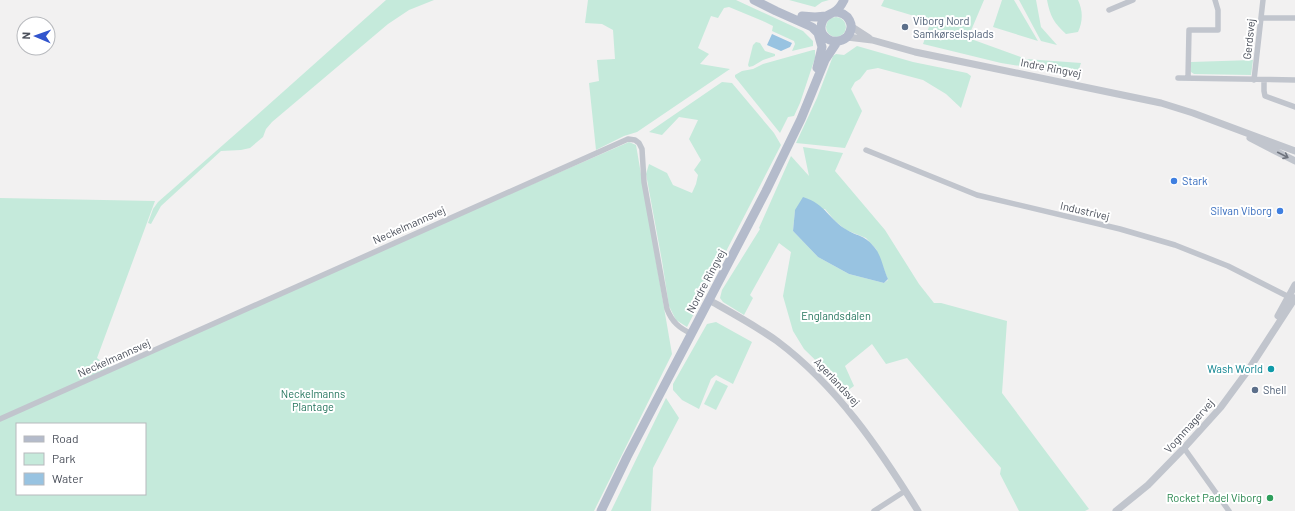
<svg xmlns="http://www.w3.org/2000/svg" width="1295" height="511" font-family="Barlow,sans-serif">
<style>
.green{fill:#c5eadb;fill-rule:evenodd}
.water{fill:#98c3e1}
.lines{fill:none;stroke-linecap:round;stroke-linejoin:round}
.minor{stroke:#c1c5cd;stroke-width:5.5}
.tertiary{stroke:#c1c5cd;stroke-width:7}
.primary{stroke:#b4bbcb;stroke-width:9}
.oneway{stroke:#6e737d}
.service-dot{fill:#5c6f8a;stroke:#fff;stroke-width:1.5}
.shop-dot{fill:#3f7fe0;stroke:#fff;stroke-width:1.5}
.culture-dot{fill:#0f9aa8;stroke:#fff;stroke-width:1.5}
.leisure-dot{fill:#2e9e5b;stroke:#fff;stroke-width:1.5}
.labels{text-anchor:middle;stroke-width:4;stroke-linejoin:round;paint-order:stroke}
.service-label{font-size:11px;fill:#4e5e75;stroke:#fff;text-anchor:start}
.street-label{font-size:11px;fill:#4b505b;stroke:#fff}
.shop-label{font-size:11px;fill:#366cbe;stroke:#fff;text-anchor:start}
.park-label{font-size:11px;fill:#24755d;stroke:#fff}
.culture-label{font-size:11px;fill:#0d838f;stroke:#fff;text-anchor:end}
.leisure-label{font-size:11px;fill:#27864d;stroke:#fff;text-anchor:end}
</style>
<rect width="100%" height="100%" fill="#f2f1f1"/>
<path class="green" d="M386 0H434L409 10 388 24 272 122 266 129 263 137 250 148 241 150 221 151 161 206 151 224 148 223 153 209 158 202 256 116Z
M588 0H736L803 31 813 41V46L792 51 795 44 794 41 772 31 773 26 765 22 729 7 724 8 718 18 711 16 698 48 709 54 700 64 730 69 637 132 624 136 596 150 589 83 599 81 597 60 615 59 613 30 602 24 585 23Z
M789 0H829L822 2 815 7Z
M884 0H984L970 33 971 39 1026 59 1081 63 1077 75 1001 63 923 44 931 21 881 6Z
M1002 0H1014L1038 41 993 27Z
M1019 0H1036L1041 27 1057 45 1041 41Z
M1047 0H1078C1083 11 1083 21 1078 32L1066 34C1054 23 1050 16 1047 0Z
M826 27a10 10 0 1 1 20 0a10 10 0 1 1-20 0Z
M756 42 760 43 765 51 775 54V56L763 60 753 66 749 67 748 65 753 45Z
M857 46 913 62 967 73 971 76 961 108 946 94 923 80 878 68 867 70 860 79 855 82 851 89 862 111 845 148 796 143 817 98 833 56 836 54 844 55Z
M813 50H815V58L800 103 794 116 788 117 780 133 735 77V75L742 71 753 69 763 64Z
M1253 60 1251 75 1194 74 1191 72V62Z
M722 82 732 83 774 133 781 145 687 327 676 320 669 306 662 261 646 174 649 164 667 173 673 185 692 193 696 184 698 175 694 170 701 160 689 139 698 120 679 117 662 135 649 132Z
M629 142 636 145 672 354 594 511H0V198L155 201 97 358 110 368ZM17 424H145V494H17Z
M803 147 843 153 835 171 885 230 919 284 934 303H941L1007 321 1002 393 1089 509 1085 511H1019L1000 474 1001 468 907 358 886 364 872 344 845 366 854 386 847 391 804 349 793 331 783 296 791 252 779 243 750 295 753 298 744 315 723 302 720 298 722 290 760 229 759 228 791 156 809 176ZM825 209 835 221 846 230 866 238 876 249 888 280 884 283 849 274 818 257 793 231 795 210Z
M716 322 752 342 733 384 716 375 711 379 699 409 682 400 673 390V384L707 324Z
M716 380 728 386 716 410 704 404Z
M666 398 679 418 653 468 651 511H611Z"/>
<path class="water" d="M772 34 792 43 790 47 781 51 767 45Z
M803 197C826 204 829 220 847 230 859 237 865 235 875 248 881 255 884 271 888 279L884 283 849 274 818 257 793 231 795 210Z"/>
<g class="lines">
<path class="minor" d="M1109 10 1133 0
M1261 18H1295
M1178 78 1295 80
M1188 78 1189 30H1218V10L1215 0
M1254 80 1263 0
M1264 80V91L1265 96 1295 107
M866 150 977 195 1120 229 1175 245 1228 266 1291 298
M0 419 628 139 635 140 639 143 642 149 644 182 667 309C672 322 679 328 692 334
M1184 448 1229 511
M874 511 905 491"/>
<path class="tertiary" d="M852 27 869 38
M847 37 872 40 915 52 1161 103 1193 113 1295 151
M1250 138 1295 161
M709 300C732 313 756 326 777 341 837 386 879 448 918 511
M1278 316 1295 285
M1116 511 1148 485 1184 448 1221 407 1249 369 1295 298"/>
<path class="primary" d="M754 0 776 11 812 27 818 33 822 47 817 68
M834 12C849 12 856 26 847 37 834 48 815 36 823 20 826 15 829 15 834 12 838 10 842 4 844 0
M802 16 815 17 826 16
M601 511 627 457 766 191 801 119 825 60 837 42"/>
</g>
<defs><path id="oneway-shaft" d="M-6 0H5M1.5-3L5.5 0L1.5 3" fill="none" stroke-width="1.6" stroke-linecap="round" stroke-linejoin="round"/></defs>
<use class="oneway" href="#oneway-shaft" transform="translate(1283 155) rotate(27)"/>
<g class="service-dot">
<circle cx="905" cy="27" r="4"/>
<circle cx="1255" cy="390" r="4"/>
</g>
<g class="shop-dot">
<circle cx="1174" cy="181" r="4"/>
<circle cx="1280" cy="211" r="4"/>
</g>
<circle class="culture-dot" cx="1271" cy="369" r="4"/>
<circle class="leisure-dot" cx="1270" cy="498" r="4"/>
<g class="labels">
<g class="service-label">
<text x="913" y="25">Viborg Nord<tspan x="913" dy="13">Samkørselsplads</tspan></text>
<text x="1263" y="394">Shell</text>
</g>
<g class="street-label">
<text transform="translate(1249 39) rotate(-84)" y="4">Gerdsvej</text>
<text transform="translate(1051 68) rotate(11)" y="4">Indre Ringvej</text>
<text transform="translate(1085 211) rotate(13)" y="4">Industrivej</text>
<text transform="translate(409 225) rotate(-24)" y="4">Neckelmannsvej</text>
<text transform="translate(706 281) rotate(-62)" y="4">Nordre Ringvej</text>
<text transform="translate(114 358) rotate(-24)" y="4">Neckelmannsvej</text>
<text transform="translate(837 382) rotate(47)" y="4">Agerlandsvej</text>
<text transform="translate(1189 426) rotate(-48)" y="4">Vognmagervej</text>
</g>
<g class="shop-label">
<text x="1182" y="185">Stark</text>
<text x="1272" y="215" text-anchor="end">Silvan Viborg</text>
</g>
<g class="park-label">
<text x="836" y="320">Englandsdalen</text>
<text x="313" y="398">Neckelmanns<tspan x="313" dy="13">Plantage</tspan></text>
</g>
<g class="culture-label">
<text x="1263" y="373">Wash World</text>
</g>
<g class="leisure-label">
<text x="1262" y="502">Rocket Padel Viborg</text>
</g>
</g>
<rect x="16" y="423" width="130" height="72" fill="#ffffff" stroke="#b7b9bd"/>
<rect x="24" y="436" width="20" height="6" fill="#b4bbcb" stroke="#b7b9bd"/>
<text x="52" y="443" font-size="12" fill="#4b505b">Road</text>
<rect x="24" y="453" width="20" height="12" fill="#c5eadb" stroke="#b7b9bd"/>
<text x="52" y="463" font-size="12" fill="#4b505b">Park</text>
<rect x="24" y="473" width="20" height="12" fill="#98c3e1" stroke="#b7b9bd"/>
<text x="52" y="483" font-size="12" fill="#4b505b">Water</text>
<g transform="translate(36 36) rotate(272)"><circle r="19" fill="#ffffff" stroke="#b7b9bd"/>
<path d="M0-3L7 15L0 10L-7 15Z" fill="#3154cd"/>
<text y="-6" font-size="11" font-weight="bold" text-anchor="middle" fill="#4b505b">N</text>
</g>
</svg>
